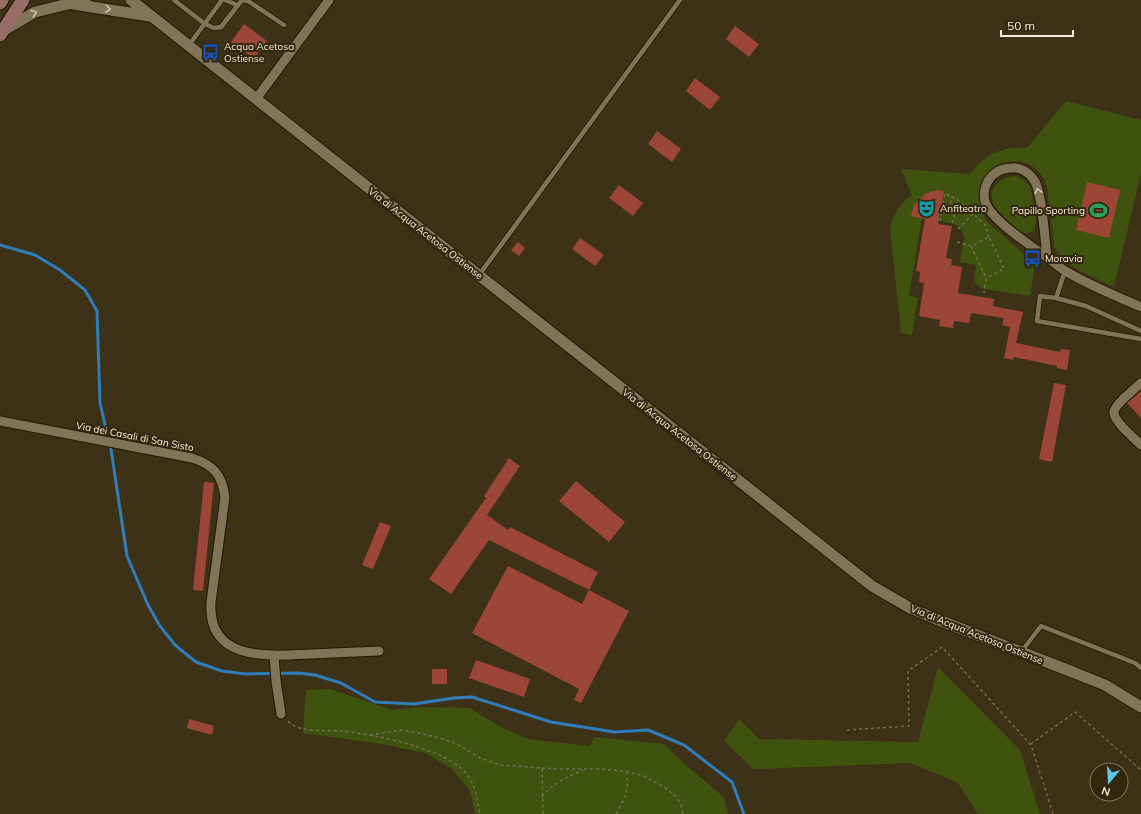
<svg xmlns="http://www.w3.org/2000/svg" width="1141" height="814" font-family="Mulish,sans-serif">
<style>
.green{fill:#40530e}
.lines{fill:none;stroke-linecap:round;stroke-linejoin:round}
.stream{stroke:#307db9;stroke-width:3}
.building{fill:#9c4637}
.service-casing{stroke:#241901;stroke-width:6}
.minor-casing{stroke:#241901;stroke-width:11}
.tertiary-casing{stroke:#241901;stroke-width:13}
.secondary-casing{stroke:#241901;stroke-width:15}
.path{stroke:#766c55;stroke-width:1.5;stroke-dasharray:3 3;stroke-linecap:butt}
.service{stroke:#817459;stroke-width:4.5}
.minor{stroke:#817459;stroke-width:9}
.tertiary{stroke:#817459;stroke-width:11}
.secondary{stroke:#986d66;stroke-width:13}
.oneway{stroke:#cec4b1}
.labels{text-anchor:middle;stroke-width:4;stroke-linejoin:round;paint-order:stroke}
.poi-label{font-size:10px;fill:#f7efe0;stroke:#33280e;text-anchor:start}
.street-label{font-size:10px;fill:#f7efe0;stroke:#33280e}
</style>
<rect width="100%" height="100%" fill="#3d3218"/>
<path class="green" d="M1066 101 1141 120V173L1114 287 1078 270 1063 259 1054 247 1047 187C1042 166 1018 155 999 165 981 174 975 202 985 218 989 225 997 230 1003 235 1013 245 1024 254 1035 263L1030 296 984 289C972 285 974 276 976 265L960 262 964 237 960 227 952 223 922 218 909 296 918 298 912 335 901 333 890 228C894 214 900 203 912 195L901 169 970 174C984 154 1003 146 1027 148Z
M1016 176 1025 181 1031 188 1036 223 1033 231C1030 233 1027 234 1024 233 1018 231 997 210 994 205 986 189 1001 176 1016 176Z
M938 667 1020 750 1040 814H978L958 783 911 763 753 769 724 741 739 719 759 739 918 742Z
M330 689 392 710 423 707 470 708 499 726 527 739 590 746 595 737 664 744 688 767 724 797 728 814H475L470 791 452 769 425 753 382 744 303 733 306 690Z"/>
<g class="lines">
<path class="stream" d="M0 245 35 255 60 270 85 290 97 311 100 403 107 433
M111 449 127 556 148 605 160 626 175 645 196 662 222 671 246 674 299 673 315 675 341 683 375 702 414 704 454 698 472 697 551 722 614 732 648 730 684 745 732 782 744 814"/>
</g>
<path class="building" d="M244 24 267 41 254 59 231 42Z
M735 26 759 44 749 57 726 39Z
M695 78 720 97 710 110 686 91Z
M657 131 681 149 672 162 648 144Z
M1087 182 1120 190 1109 238 1076 230Z
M619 185 643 203 633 216 609 198Z
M938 190 944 191 938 224 952 226 946 258 952 259 951 265 962 267 958 293 994 299 993 306 1023 312 1016 343 1060 352 1061 349 1070 350 1067 370 1057 368V366L1014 357 1013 360 1004 358 1010 327 1002 325 1004 318 971 313 969 323 954 321 953 328 939 326 940 320 919 316 924 283 919 282 920 272 916 271 925 219 911 216 914 205 922 197 927 193Z
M580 238 604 255 595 266 572 249Z
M518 242 525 248 519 256 511 250Z
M1054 383 1066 385 1052 462 1039 459Z
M1141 391V418L1127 403Z
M509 458 520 466 487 515 508 530 510 527 598 572 589 590 489 540 451 594 429 579 486 498 484 496Z
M576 481 625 522 609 542 559 501Z
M204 482 214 483 203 591 193 590Z
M380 522 391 526 373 569 362 565Z
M508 566 582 604 589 590 629 611 581 703 574 700 579 689 472 633Z
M476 660 530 679 524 697 469 678Z
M432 669H447V684H432Z
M189 719 214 726 212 735 187 728Z"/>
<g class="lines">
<defs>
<path id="service" d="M174 0 205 24 214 28 221 27 242 0 248 1 284 25
M225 0 237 5
M189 45 222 0
M1065 271 1056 298 1040 296 1037 321 1141 339
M479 275 680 0
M1056 298 1086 306 1141 331
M1021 652 1041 626 1135 663 1141 668"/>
<path id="minor" d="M256 99 329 0
M1047 257C1045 241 1042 191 1034 180 1029 172 1020 167 1011 168 1001 168 993 173 988 181 984 188 983 197 986 204 993 221 1030 245 1045 256 1053 261 1059 268 1067 272 1091 286 1116 296 1141 307
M1141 383C1135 389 1115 404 1114 412 1113 421 1135 439 1141 445
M0 421 192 458C214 465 222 475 225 497L211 602C207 662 269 656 311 654 333 653 356 652 379 651
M274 656 276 681 281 714"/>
<path id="tertiary" d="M131 0 872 586 910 608 936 619 1065 669 1105 685 1141 707
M73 4 149 16
M4 30 35 12 85 0"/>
<path id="secondary" d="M0 3 2 0
M0 35 23 0"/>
</defs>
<use href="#service" class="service-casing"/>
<use href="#minor" class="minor-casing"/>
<use href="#tertiary" class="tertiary-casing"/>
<use href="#secondary" class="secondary-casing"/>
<path class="path" d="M948 195 955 212
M940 221 945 193 958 200 985 225 989 237
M952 223 955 212 961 204
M958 229 973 214
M957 242 971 246 989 237 1004 269 986 278
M971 246 986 278 984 293
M288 721C298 733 326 730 341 731 372 734 425 745 452 762 458 765 464 771 468 776 476 787 477 801 480 814
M847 730 909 726 908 671 942 647 1031 745 1053 814
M370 735 401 730 419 733 440 738 457 744 480 758 501 765 542 768 543 814
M1031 744 1075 712 1141 770
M542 768C574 771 613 765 643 776 648 778 652 781 657 783 670 790 681 798 683 814
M542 797C552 783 568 777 583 770
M616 814C626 795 628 795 627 773"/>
<use href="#service" class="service"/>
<use href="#minor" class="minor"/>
<use href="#tertiary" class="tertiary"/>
<use href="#secondary" class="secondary"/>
</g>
<defs><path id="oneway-chevron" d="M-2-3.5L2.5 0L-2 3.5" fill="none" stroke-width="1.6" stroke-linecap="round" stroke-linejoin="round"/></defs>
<g class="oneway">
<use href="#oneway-chevron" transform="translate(108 9) rotate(8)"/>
<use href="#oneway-chevron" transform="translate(34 13) rotate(-21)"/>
<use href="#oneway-chevron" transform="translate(1038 191) rotate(-102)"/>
</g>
<defs>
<symbol id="bus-bare" viewBox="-9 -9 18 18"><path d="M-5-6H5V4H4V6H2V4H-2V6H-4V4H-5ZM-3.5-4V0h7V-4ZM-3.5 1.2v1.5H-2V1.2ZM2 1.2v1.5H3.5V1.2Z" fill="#1a4fb4" stroke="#33280e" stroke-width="2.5" paint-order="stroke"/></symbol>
<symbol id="theatre-bare" viewBox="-9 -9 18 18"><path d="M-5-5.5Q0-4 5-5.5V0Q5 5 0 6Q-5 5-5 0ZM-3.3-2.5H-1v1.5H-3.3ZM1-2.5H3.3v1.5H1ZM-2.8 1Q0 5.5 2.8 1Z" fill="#0f9aa8" stroke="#33280e" stroke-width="2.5" paint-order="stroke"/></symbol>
<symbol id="stadium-bare" viewBox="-9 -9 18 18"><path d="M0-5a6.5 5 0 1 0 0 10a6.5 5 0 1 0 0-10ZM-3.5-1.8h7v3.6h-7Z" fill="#2e9e5b" stroke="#33280e" stroke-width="2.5" paint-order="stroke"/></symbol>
</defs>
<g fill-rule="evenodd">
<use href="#bus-bare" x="198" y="40" width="25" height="25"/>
<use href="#theatre-bare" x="914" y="196" width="25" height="25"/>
<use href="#stadium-bare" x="1086" y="198" width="25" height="25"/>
<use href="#bus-bare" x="1020" y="246" width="25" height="25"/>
</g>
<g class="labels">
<g class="poi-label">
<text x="224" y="50">Acqua Acetosa<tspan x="224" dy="12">Ostiense</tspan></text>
<text x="940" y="212">Anfiteatro</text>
<text x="1085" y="214" text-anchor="end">Papillo Sporting</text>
<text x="1045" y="262">Moravia</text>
</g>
<g class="street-label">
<text transform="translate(426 233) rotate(38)" y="4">Via di Acqua Acetosa Ostiense</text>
<text transform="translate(680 434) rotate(38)" y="4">Via di Acqua Acetosa Ostiense</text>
<text transform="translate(135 436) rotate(11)" y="4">Via dei Casali di San Sisto</text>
<text transform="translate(977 634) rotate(22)" y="4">Via di Acqua Acetosa Ostiense</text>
</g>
</g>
<g transform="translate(1109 782) rotate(198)"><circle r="19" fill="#33280e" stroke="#817862"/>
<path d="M0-3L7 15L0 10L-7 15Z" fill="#5bc8e7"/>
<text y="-6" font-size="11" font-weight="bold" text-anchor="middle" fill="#f7efe0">N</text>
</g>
<path d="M1001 30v6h72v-6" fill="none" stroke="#f7efe0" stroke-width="2"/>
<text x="1007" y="30" font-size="12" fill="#f7efe0" stroke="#33280e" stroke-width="3" paint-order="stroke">50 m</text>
</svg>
